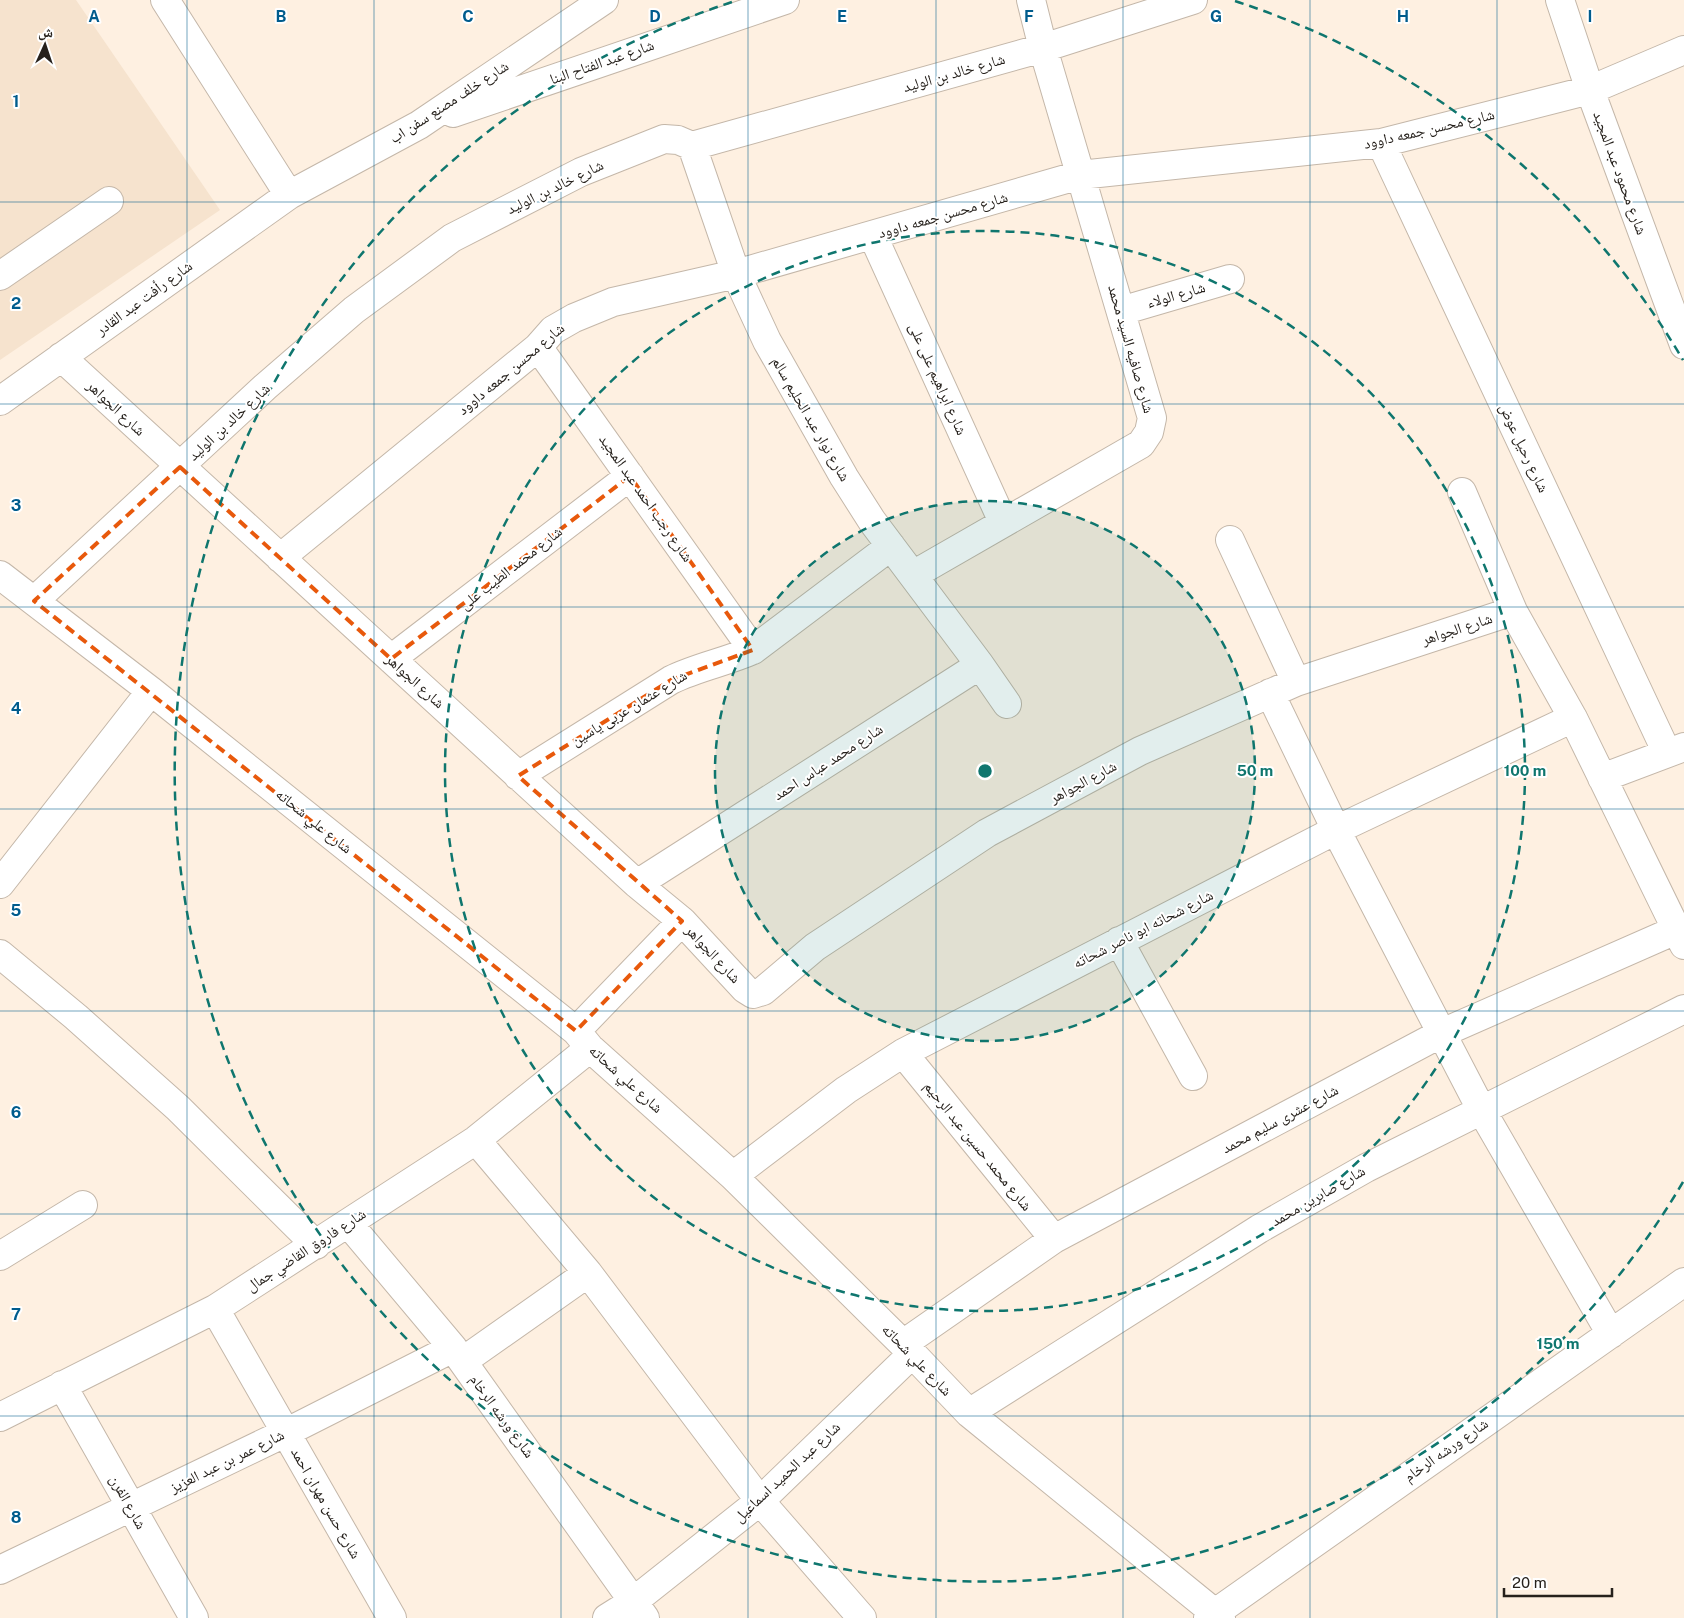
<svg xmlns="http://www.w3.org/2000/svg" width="1684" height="1618" font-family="'Public Sans','Noto Naskh Arabic',sans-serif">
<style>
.built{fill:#f6e3ce}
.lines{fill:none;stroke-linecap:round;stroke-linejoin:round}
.minor-casing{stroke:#c4b7a9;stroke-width:30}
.minor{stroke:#fff;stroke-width:28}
.marked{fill:none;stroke:#e8590c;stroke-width:4;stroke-dasharray:10 6;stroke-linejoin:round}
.grid{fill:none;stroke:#005c8d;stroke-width:1;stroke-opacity:0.55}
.ring{fill:none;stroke:#0f766e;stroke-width:2.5;stroke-dasharray:9 6}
.labels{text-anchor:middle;stroke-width:4;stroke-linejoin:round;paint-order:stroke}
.street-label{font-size:15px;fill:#26211c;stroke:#fff}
.grid-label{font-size:16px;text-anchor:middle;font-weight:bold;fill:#005c8d;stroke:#fff;stroke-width:4;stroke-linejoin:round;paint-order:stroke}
.centre{fill:#0f766e;stroke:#fff;stroke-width:2.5}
.ring-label{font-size:15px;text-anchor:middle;font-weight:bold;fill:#0f766e;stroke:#fff;stroke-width:4;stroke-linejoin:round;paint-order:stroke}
</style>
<rect width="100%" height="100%" fill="#fef0e1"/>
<path class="built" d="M0 0H76L220 210 0 360Z"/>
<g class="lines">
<defs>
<path id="minor" d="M165 0 289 195
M1560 0 1590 90 1684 345
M453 113 785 0
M1381 143 1667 753
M692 146 736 274 767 341 844 477 872 521 980 665
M873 236 1003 522
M0 276 109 201
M1121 311 1230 279
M538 347 753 650
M61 357 637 884 682 921 745 989 753 994 763 991 815 947 987 833 1140 751 1296 682 1513 611
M0 401 289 195 419 125 604 0
M1462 492 1513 611 1573 718 1684 945
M1230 540 1296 682
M280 558 538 347 553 330 574 318 613 302 736 274 1080 175 1381 143 1590 90 1684 50
M0 575 151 691 576 1031 590 1048 733 1176 903 1344 969 1413 1221 1618
M913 575 1141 444 1149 432 1152 418 1043 48 1031 0
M34 601 265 387 354 310 452 238 581 172 664 139 678 140 692 146 1043 48 1193 0
M391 659 630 476
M1270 693 1336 830 1482 1111 1611 1334
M518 776 671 680C697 667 726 662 753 650L891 546
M1602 778 1684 747
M0 884 151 691
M637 884 980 665 1007 704
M1119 941 1193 1076
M0 954 76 1017 178 1108 316 1245
M576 1031 682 921
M903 1053 1054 1239
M476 1140 588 1273 760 1501 862 1618
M733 1176 846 1090 903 1053 1336 830 1573 718
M348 1223 453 1348 645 1618
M0 1256 83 1205
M215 1309 392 1618
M903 1344 1054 1239 1442 1033 1676 930
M463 1361 588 1273
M62 1385 194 1618
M969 1413 1259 1229 1366 1168 1684 1009
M0 1417 215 1309 476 1140 590 1048
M0 1570 285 1433 453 1348
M607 1618 634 1601 760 1501 912 1354
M1208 1618 1684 1282"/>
</defs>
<use href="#minor" class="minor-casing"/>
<use href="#minor" class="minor"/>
</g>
<path class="marked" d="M180 467 391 659 630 476 753 650 671 680 518 776 682 921 576 1031 34 601Z"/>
<path class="grid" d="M187 0V1618M374 0V1618M561 0V1618M748 0V1618M936 0V1618M1123 0V1618M1310 0V1618M1497 0V1618M0 202H1684M0 404H1684M0 607H1684M0 809H1684M0 1011H1684M0 1214H1684M0 1416H1684"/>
<circle cx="985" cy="771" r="270" fill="#0f766e" fill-opacity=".12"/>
<g class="ring">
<circle cx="985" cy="771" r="270"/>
<circle cx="985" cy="771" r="540"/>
<path d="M1683 1182A810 810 0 1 1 735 1M1235 1A810 810 0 0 1 1683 360"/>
</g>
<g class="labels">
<g class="street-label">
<text transform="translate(602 62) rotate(-19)" y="5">شارع عبد الفتاح البنا</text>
<text transform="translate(954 73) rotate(-16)" y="5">شارع خالد بن الوليد</text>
<text transform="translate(449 102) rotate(-33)" y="5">شارع خلف مصنع سفن اب</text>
<text transform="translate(1429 129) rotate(-13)" y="5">شارع محسن جمعه داوود</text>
<text transform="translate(1620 173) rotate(70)" y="5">شارع محمود عبد المجيد</text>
<text transform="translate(555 187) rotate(-26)" y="5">شارع خالد بن الوليد</text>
<text transform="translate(943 215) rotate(-16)" y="5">شارع محسن جمعه داوود</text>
<text transform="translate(1176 295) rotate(-16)" y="5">شارع الولاء</text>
<text transform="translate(144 298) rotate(-36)" y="5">شارع رأفت عبد القادر</text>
<text transform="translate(1131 349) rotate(74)" y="5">شارع صافيه السيد محمد</text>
<text transform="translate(511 369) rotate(-40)" y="5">شارع محسن جمعه داوود</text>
<text transform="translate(938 379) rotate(66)" y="5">شارع ابراهيم على على</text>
<text transform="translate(116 408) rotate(43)" y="5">شارع الجواهر</text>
<text transform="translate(811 419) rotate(60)" y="5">شارع نوار عبد الحليم سالم</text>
<text transform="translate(229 422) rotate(-43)" y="5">شارع خالد بن الوليد</text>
<text transform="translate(1524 448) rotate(65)" y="5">شارع رحيل عوض</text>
<text transform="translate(646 498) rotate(55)" y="5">شارع رجب احمد عبد المجيد</text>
<text transform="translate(511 568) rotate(-38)" y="5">شارع محمد الطيب على</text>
<text transform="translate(1457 629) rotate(-18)" y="5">شارع الجواهر</text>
<text transform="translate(415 681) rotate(42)" y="5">شارع الجواهر</text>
<text transform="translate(629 708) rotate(-31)" y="5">شارع عثمان عربى ياسين</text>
<text transform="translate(828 762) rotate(-33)" y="5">شارع محمد عباس احمد</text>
<text transform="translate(1083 782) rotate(-28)" y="5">شارع الجواهر</text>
<text transform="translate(314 821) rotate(39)" y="5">شارع علي شحاته</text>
<text transform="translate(1143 929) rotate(-27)" y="5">شارع شحاته ابو ناصر شحاته</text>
<text transform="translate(713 954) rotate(47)" y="5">شارع الجواهر</text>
<text transform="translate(626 1079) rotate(42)" y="5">شارع علي شحاته</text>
<text transform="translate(1280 1119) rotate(-28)" y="5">شارع عشرى سليم محمد</text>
<text transform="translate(978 1146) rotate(51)" y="5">شارع محمد حسين عبد الرحيم</text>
<text transform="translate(1318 1196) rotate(-30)" y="5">شارع صابرين محمد</text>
<text transform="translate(306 1250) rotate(-33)" y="5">شارع فاروق القاضي جمال</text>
<text transform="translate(917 1360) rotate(46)" y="5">شارع علي شحاته</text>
<text transform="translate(502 1416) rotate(54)" y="5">شارع ورشه الرخام</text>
<text transform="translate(1446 1450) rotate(-35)" y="5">شارع ورشه الرخام</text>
<text transform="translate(227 1461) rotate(-26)" y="5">شارع عمر بن عبد العزيز</text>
<text transform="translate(787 1472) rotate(-43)" y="5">شارع عبد الحميد اسماعيل</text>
<text transform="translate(128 1502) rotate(61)" y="5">شارع الفرن</text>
<text transform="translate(326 1503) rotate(60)" y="5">شارع حسن مهران احمد</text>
</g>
</g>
<g class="grid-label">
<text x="94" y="22">A</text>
<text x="281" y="22">B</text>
<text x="468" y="22">C</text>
<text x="655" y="22">D</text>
<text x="842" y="22">E</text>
<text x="1029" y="22">F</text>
<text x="1216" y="22">G</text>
<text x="1403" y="22">H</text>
<text x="1590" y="22">I</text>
<text x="16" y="107">1</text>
<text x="16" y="309">2</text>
<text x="16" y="511">3</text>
<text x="16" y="714">4</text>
<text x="16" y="916">5</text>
<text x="16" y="1118">6</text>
<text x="16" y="1320">7</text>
<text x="16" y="1523">8</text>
</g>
<circle cx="985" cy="771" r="8" class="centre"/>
<g class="ring-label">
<text x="1255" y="776">50 m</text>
<text x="1525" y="776">100 m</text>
<text x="1558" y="1349">150 m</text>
</g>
<g transform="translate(45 45) rotate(3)" stroke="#ffffff" stroke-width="4" paint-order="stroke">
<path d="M0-4L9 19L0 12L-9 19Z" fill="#26211c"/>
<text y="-8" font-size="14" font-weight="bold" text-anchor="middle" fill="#26211c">ش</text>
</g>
<path d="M1504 1588v8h108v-8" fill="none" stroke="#26211c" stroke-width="2.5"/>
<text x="1512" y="1588" font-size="15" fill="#26211c" stroke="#ffffff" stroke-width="4" paint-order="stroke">20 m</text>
</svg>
